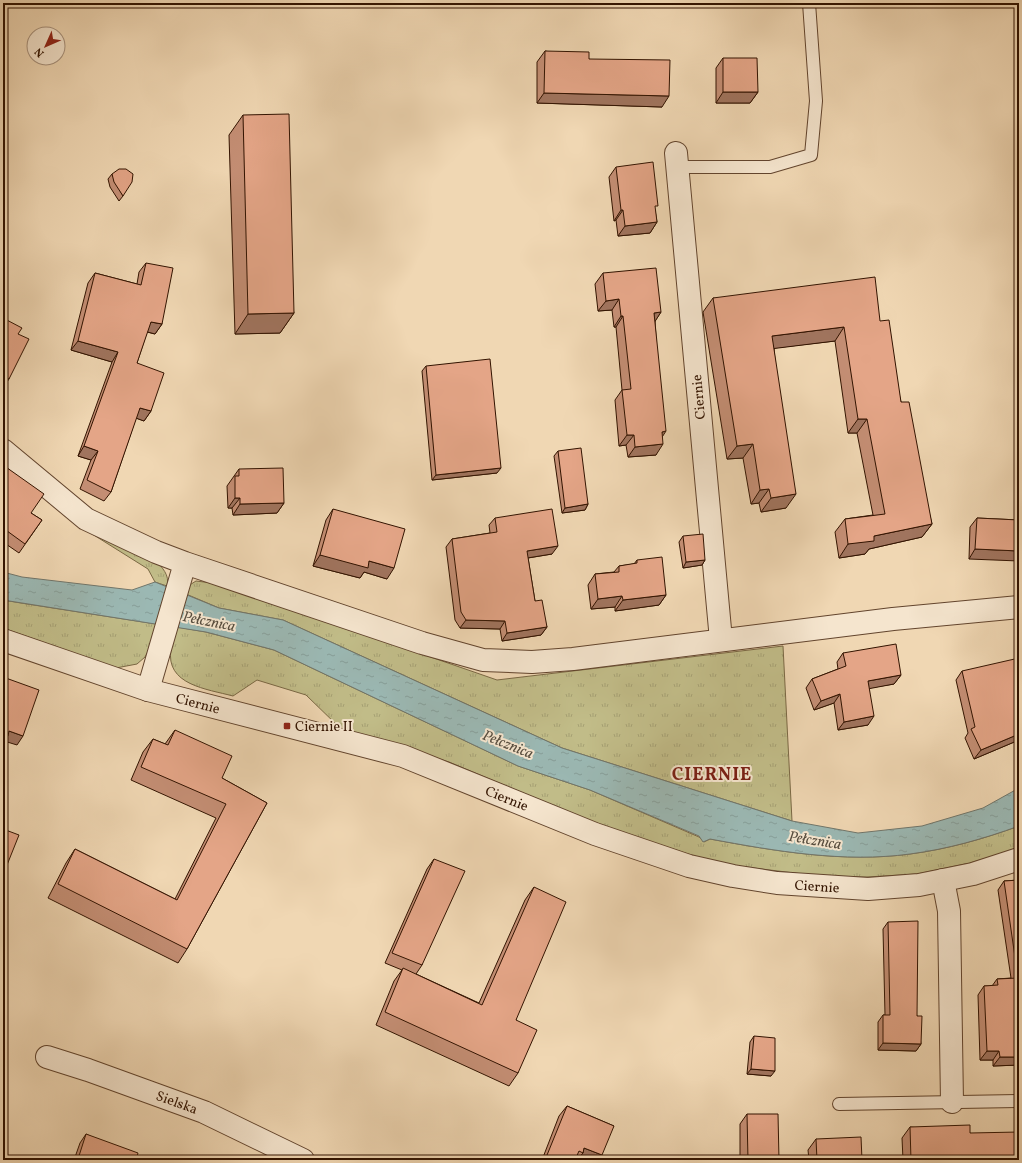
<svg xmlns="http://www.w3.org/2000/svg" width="1022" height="1163" font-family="Vollkorn,serif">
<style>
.grass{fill:url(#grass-tufts);stroke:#7a6844}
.water{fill:url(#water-ripples);stroke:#71766b}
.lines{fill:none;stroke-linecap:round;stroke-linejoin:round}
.service-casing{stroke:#62442d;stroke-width:14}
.minor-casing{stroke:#62442d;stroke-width:24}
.tertiary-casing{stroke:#62442d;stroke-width:24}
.service{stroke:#f5e5ce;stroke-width:12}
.minor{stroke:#f5e5ce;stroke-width:22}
.tertiary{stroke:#f5e5ce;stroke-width:22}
.wall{fill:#c48e74;stroke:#321300}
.shaded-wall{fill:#a0745e;stroke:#321300}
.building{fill:#e4a587;stroke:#321300}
.poi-dot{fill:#8f2418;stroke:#f5e5ce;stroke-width:1.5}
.labels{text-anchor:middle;stroke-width:4;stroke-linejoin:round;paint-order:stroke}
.street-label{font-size:14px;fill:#321300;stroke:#f5e5ce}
.poi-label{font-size:14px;fill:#321300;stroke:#f5e5ce;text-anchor:start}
.water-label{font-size:15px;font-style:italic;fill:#574d3f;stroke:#f5e5ce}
.district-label{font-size:18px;font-weight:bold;letter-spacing:1px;fill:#7a1f14;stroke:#f5e5ce}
</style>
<defs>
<pattern id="grass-tufts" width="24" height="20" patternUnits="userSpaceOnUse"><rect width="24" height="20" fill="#c1bc88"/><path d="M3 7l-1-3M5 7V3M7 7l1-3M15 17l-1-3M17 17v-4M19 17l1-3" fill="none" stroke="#a6a174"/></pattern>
<pattern id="water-ripples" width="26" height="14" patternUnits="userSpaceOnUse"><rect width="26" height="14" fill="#9bb8b3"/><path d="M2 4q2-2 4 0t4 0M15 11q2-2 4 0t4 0" fill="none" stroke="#869d98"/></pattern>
</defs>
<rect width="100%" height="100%" fill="#f0d7b3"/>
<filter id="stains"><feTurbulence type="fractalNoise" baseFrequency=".005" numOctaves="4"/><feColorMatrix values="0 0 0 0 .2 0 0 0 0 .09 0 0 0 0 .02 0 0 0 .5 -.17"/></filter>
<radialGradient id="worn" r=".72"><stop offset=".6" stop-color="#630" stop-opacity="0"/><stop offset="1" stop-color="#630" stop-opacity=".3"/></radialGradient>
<path class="grass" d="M81 527 154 559C162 567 170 575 167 586L155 582 148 569Z
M196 581 220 584 497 680 783 646 792 821 562 748 283 620 219 608 186 594 188 586Z
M3 600 21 603 156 624 151 646 145 657 137 664 116 668 3 628Z
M177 627 206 632 274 650 518 766 590 790 699 837 704 842 710 839C775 851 844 863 910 854 948 849 983 839 1019 826V848L970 863 917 874 867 877 819 876 737 866 694 856 599 825 449 762 340 728 306 695 257 680 233 696C207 689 165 685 171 649 172 642 175 634 177 627Z"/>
<path class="water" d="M3 572 22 577 132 590 155 582 219 608 283 620 562 748 792 821 858 833 922 826 983 808 1019 788V826C983 839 948 849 910 854 844 863 775 851 710 839L703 842 699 836 590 790 518 766 274 650 206 632 3 600Z"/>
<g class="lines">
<defs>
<path id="service" d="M677 167H770L811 155 816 101 809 3
M839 1104 1019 1101"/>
<path id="minor" d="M676 153 721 640
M3 450 86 519 156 552 185 563 422 643 483 660 532 662 573 659 893 619 1019 607
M148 690 185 563
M943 880 949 911 952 1102
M47 1057 88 1070 204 1112 303 1160"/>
<path id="tertiary" d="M3 640 148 690 403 756 595 834 689 866 733 876 777 883 868 889 919 885 973 874 1019 859"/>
</defs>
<use href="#service" class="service-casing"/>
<use href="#minor" class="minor-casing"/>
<use href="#tertiary" class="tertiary-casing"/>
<use href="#service" class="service"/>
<use href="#minor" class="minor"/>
<use href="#tertiary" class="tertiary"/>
</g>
<path class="wall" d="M545 51 589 59 662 107 537 103V62Z
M723 58 758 92 750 103H716V68Z
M243 115 294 313 280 333 235 334 229 135Z
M616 167 655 210 657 222 650 233 618 236 616 220 614 221 609 177Z
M112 174 123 196 119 201 110 187 108 179Z
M146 263 162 324 155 334 147 332 137 363 151 411 144 421 136 418 111 492 104 501 80 489 91 460 78 456 112 362 71 350 88 283 95 273 137 284 139 272Z
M603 273 661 312 655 321 662 437 656 455 628 457 626 445 619 446 615 400 622 390 616 327H614L612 310 598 311 595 284Z
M713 298 880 321 901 402 932 524 922 537 869 549 865 554 839 558 835 532 845 519 873 515 857 433H848L835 341 774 348 786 508 761 512 759 503 751 504 743 458 727 459 703 312Z
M3 318 18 334 9 379 3 388Z
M426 366 497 473 432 480 422 371Z
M558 451 588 504 585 510 562 513 554 456Z
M3 465 31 513 42 520 19 553 3 542Z
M239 469 284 503 277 513 233 515 232 508H228L227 486Z
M333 509 387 579 364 572 360 578 313 566 326 520Z
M495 518 552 554 528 558 535 601 547 627 541 635 502 641 500 629 460 628 455 620 446 547 452 539 490 533 489 525Z
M977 518 1019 520 969 559 970 527Z
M683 536 705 560 702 565 683 568 679 542Z
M637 560 666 595 659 605 615 611V607L591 609 588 585 595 574 614 572 619 566 634 564Z
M843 653 901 675 894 684 869 688 868 725 838 730 834 703 814 710 806 688 812 679 838 669 837 662Z
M962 671 1019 740 974 759 965 738 968 733 956 680Z
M175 730 222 778 267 803 187 949 178 963 48 898 66 863 75 849 175 899 216 818 131 780 143 752 153 739 165 744Z
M434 859 422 965 416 974 479 1003 525 900 534 887 516 1020 518 1073 509 1086 376 1025 394 981 402 970 385 963 427 869Z
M1019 880V1065L993 1066V1060H980L978 995 984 986H992L997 979 1011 978 998 890 1004 881Z
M888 922 917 1016 921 1044 916 1051 878 1050V1022L883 1015H885L883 929Z
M754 1036 771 1076 747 1074 750 1042Z
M567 1106 614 1126 578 1160H542L559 1116Z
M747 1114 779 1160H740V1124Z
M910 1127 970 1133 1019 1160H903L902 1138Z
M86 1134 136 1160H74L80 1143Z
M816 1139 862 1160H809L808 1150Z"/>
<path class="shaded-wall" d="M723 92H758L750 103H716Z
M544 93 669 96 662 107 537 103Z
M621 210H623L616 220 614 221Z
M657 222 650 233 618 236 625 226Z
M619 299 612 310 598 311 606 301Z
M661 312 654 323V313Z
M294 313 280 333 235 334 248 314Z
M621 316H623L616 327H614Z
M151 322 162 324 155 334 144 331Z
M844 327 835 341 762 350 772 336Z
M78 341 118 352 112 362 71 350Z
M140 408 151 411 144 421 133 417Z
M858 419H867L857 433H848Z
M666 431 659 442 662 432Z
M627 435H634L626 445 619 446Z
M663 444 656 455 628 457 635 447Z
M753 444 743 458 727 459 737 446Z
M84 446 98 451 91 460 78 456Z
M501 468 497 473 432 480 436 475Z
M769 489 759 503 751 504 760 490Z
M796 494 786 508 761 512 771 498Z
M235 498H240L232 508H228Z
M284 503 277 513 233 515 240 504Z
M588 504 585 510 562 513 565 508Z
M932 524 922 537 869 549 865 554 839 558 848 544 874 536Z
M558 546 552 554 521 559 527 551Z
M975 549 1019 551V561L969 559Z
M320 555 369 561 394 568 387 579 364 572 360 578 313 566Z
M705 560 702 565 683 568 686 562Z
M666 595 659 605 615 611 623 600Z
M622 596 615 607 591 609 598 599Z
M466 620 505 621 500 629 460 628Z
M547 627 541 635 502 641 507 633Z
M901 675 894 684 862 690 868 681Z
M840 694 834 703 814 710 821 701Z
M874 716 868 725 838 730 844 722Z
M9 731 23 736 17 745 4 741 3 742V734Z
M1019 734V740L974 759 981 750Z
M3 863 7 865 3 870Z
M883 1043 921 1044 916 1051 878 1050Z
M987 1051H999L993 1060H980Z
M1000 1057H1019V1065L993 1066Z
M751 1069 775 1071 771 1076 747 1074Z
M584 1148 602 1155 598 1160H581L578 1159 583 1153Z
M1005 1159 1004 1160H967Z"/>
<path class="building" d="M545 51 589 52V59L670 60 669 96 544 93Z
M723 58H757L758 92H723Z
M289 114 294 313 248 314 243 115Z
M653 162 658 206H655L657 222 625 226 623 210H621L616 167Z
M119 169H126L133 174 132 182 123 196 114 182 112 174Z
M146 263 173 268 162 324 151 322 137 363 164 373 151 411 140 408 111 492 87 480 98 451 84 446 118 352 78 341 95 273 141 285Z
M656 268 661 312 654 313 666 431 662 432 663 444 635 447 634 435H627L622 390 631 389 623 316H621L619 299 606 301 603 273Z
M875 277 880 321 889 320 901 402H909L932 524 874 536V541L848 544 845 519 885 514 867 419H858L844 327 772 336 796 494 771 498 769 489 760 490 753 444 737 446 713 298Z
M3 318 22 328 18 334 29 339 9 379 3 376Z
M490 359 501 468 436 475 426 366Z
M581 448 588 504 565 508 558 451Z
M3 465 44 494 31 513 42 520 25 544 3 528Z
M283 468 284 503 240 504V498H235V476H239V469Z
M333 509 405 529 394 568 369 561 368 568 320 555Z
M552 509 558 546 527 551 535 601 542 600 547 627 507 633 505 621 466 620 461 612 452 539 497 532 495 518Z
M977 518 1019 520V551L975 549Z
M703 534 705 560 686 562 683 536Z
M662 557 666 595 623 600 622 596 598 599 595 574 619 572V566L637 563V560Z
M896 644 901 675 868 681 874 716 844 722 840 694 821 701 812 679 846 666 843 653Z
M1019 658V734L981 750 971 729 975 727 962 671Z
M3 677 39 690 23 736 9 731 8 736 3 734Z
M175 730 232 756 222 778 267 803 187 949 58 884 75 849 177 900 226 804 141 767 153 739 168 745Z
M3 829 19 835 7 865 3 863Z
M434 859 465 871 422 965 392 953Z
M1019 880V1057H1000L999 1051H987L984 986 998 985 997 979 1018 978 1004 881Z
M534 887 566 902 516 1020 537 1030 518 1073 385 1012 403 968 482 1005Z
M918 921 917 1016H922L921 1044 883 1043V1015H890L888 922Z
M754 1036 775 1038V1071L751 1069Z
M567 1106 614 1126 602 1155 584 1148 583 1153 579 1151 575 1160H545Z
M747 1114H778L779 1160H748Z
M970 1125V1133L1019 1132V1160H1006L1005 1159 967 1160H911L910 1127Z
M86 1134 138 1153 136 1160H81L78 1159Z
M861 1137 862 1160H817L816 1139Z"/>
<rect class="poi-dot" x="283" y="722" width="8" height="8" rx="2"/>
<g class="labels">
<g class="street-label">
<text transform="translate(698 397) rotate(-95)" y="5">Ciernie</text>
<text transform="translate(198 703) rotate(15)" y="5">Ciernie</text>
<text transform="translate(507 798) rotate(22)" y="5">Ciernie</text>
<text transform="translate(817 886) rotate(4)" y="5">Ciernie</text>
<text transform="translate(177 1102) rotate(20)" y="5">Sielska</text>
</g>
<g class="poi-label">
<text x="295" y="731">Ciernie II</text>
</g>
<g class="water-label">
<text transform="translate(209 621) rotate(11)" y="5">Pełcznica</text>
<text transform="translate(508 744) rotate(22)" y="5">Pełcznica</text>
<text transform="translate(815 840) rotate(9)" y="5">Pełcznica</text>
</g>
<g class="district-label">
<text x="712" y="780">CIERNIE</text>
</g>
</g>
<rect width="1022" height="1163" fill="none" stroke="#f0d7b3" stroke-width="16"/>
<rect x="4" y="4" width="1014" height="1155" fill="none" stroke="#321300" stroke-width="2"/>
<rect x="8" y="8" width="1006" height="1147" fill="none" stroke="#321300"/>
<g transform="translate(46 46) rotate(225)"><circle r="19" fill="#f5e5ce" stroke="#a7917c"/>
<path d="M0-3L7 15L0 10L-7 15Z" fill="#8f2418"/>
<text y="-6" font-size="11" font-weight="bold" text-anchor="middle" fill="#321300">N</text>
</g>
<rect width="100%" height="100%" filter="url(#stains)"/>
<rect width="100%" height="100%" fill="url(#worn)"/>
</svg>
